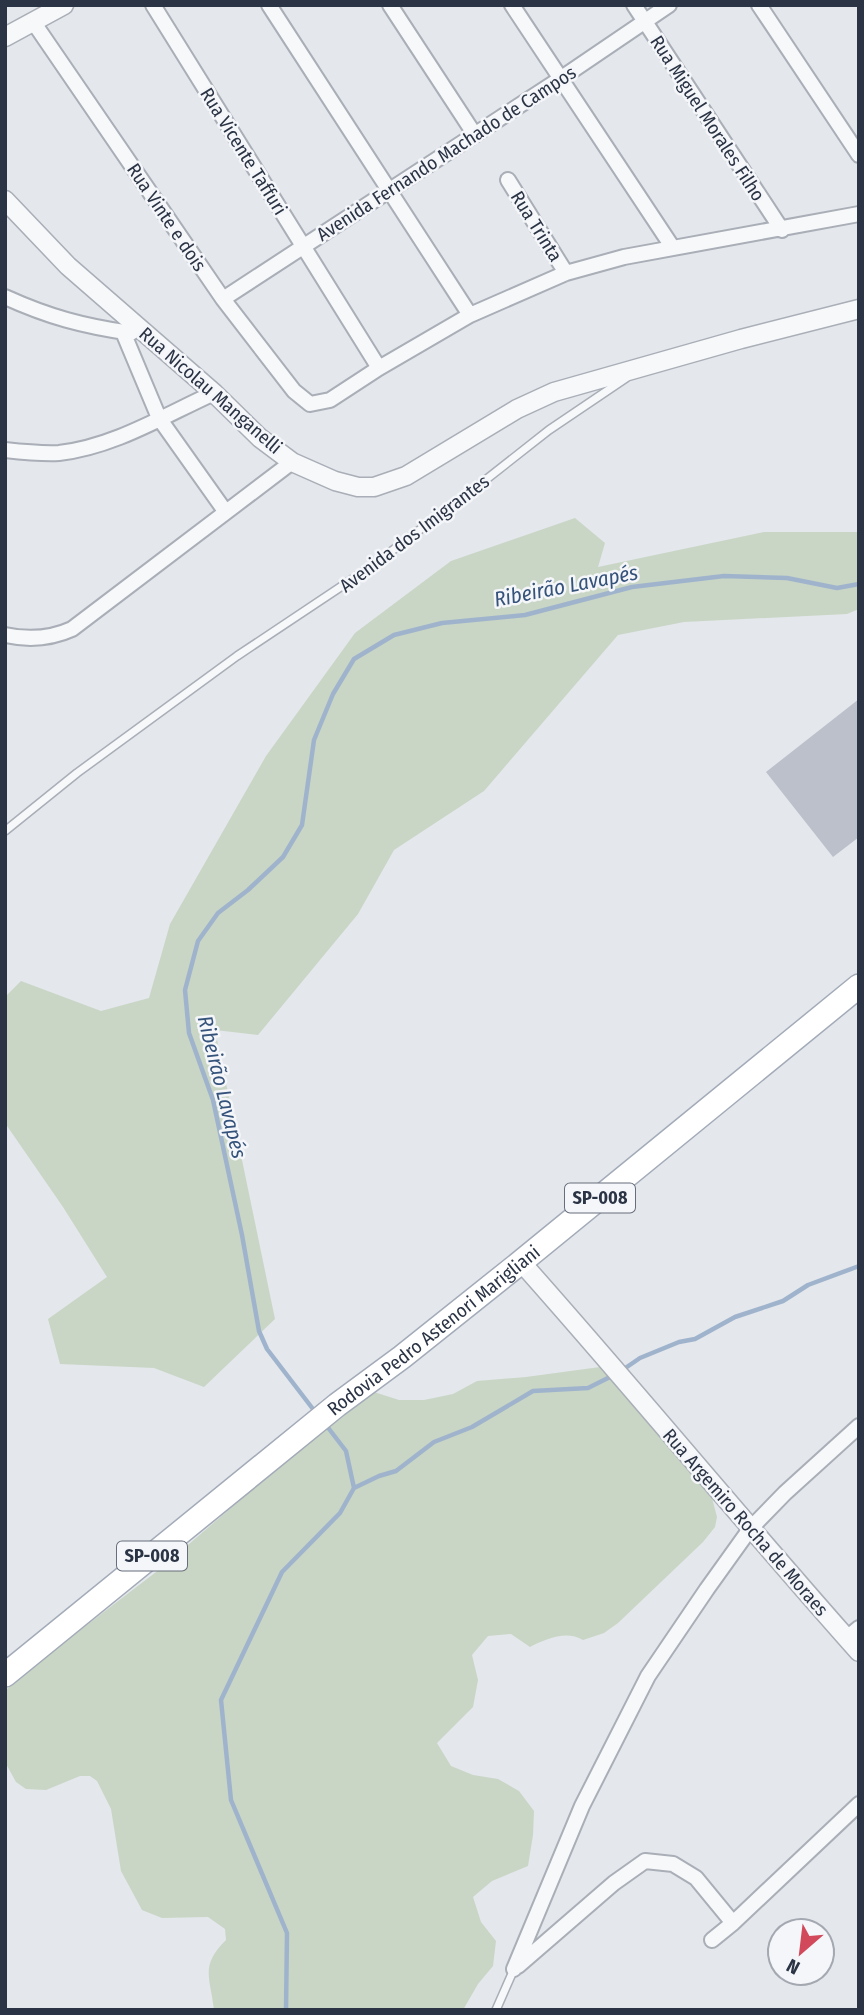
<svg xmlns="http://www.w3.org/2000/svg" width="864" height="2015" font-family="'Fira Sans Condensed',sans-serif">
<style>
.green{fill:#c9d6c5}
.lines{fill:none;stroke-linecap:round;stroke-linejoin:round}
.stream{stroke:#9fb4cc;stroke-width:4.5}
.building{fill:#bbc0ca}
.service-casing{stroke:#a9aeb7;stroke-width:10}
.minor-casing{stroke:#a9aeb7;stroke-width:18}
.tertiary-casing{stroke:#a9aeb7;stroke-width:21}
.primary-casing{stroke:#a3abb8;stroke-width:26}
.service{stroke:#f7f8fa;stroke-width:7}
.minor{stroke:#f7f8fa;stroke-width:14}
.tertiary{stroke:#f7f8fa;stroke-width:18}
.primary{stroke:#fff;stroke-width:23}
.labels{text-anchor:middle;stroke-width:5;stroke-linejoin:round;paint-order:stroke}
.shield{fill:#f4f6f9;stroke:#676e7b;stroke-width:2}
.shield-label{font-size:18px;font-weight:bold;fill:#2b3445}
.street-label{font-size:19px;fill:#2b3445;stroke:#f4f6f9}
.water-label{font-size:21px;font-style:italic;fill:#34527a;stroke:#f4f6f9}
</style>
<rect width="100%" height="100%" fill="#e4e7ec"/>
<path class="green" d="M575 518 605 543 598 567 764 532H859V609L847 614 684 622 618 635 484 791 394 850 358 914 258 1035 215 1030 275 1319 204 1387 154 1368 60 1364 48 1319 107 1277 63 1207 5 1123V997L21 981 101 1011 149 998 170 924 266 756 355 633 451 561Z
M600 1367 697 1476 712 1498 717 1517 715 1527 703 1542 618 1623 604 1633 583 1640C566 1630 546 1639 530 1647L511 1634 488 1636 472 1655 478 1680 473 1707 437 1743 451 1766 473 1775 498 1779 519 1791 534 1811 533 1835 528 1866 492 1881 473 1897 481 1922 496 1941 493 1966 478 1984 463 2010H214C210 1976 200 1966 226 1940L225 1929 208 1917 162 1918 142 1910 121 1871 111 1809 97 1781 90 1776H80L46 1790 26 1789 16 1782 5 1762V1691L24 1673 160 1569 268 1476 374 1392 399 1400H424L453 1394 477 1381 526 1377Z"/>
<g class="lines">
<path class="stream" d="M621 1371 640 1358 679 1342 695 1339 735 1317 783 1301 808 1285 859 1266
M316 1413 267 1349 259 1331 242 1235 213 1100 189 1033 185 990 198 941 218 913 248 890 283 857 302 825 314 740 333 694 354 659 394 635 442 623 525 615 632 587 724 576 787 578 837 588 859 584
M354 1488 379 1476 396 1471 434 1442 472 1427 533 1391 588 1388 614 1375
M286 2010 287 1933 231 1800 221 1700 282 1572 340 1513 354 1488 346 1451 326 1425"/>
</g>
<path class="building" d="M859 699V837L833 857 766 772Z"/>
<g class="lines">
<defs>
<path id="service" d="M5 831 77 773 237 656 369 568 474 489 549 430 626 378
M496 2010 514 1969"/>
<path id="minor" d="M153 5 379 368
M269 5 470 315
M390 5 475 135
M512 5 673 248
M634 5 782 230
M759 5 859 155
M34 23 223 299 294 391 310 404 330 400 379 368 470 315 566 273 624 257 859 214
M508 180 566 273
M5 297C49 317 83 326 131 333
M223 299 560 79 669 5
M123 332 159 418 225 511
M5 450C23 452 41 454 59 453 114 447 165 415 214 393
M5 635C28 640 50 639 72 629L292 462
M847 1638 859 1628
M712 1940 733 1923 859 1804
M518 1966 614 1883 645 1861 673 1864 696 1878 733 1923
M514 1969 582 1806 648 1676 707 1589 750 1529 785 1493 859 1426"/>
<path id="tertiary" d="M5 37 64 5
M5 200 68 266 214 393 260 438 292 462 335 481 358 487H374L406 476 517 409 554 392 741 339 859 309
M521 1262C635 1390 744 1523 859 1652"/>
<g id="primary">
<path id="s1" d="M5 1675 337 1405 402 1357 521 1262 859 986"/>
</g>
</defs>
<use href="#service" class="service-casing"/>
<use href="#minor" class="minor-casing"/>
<use href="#tertiary" class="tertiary-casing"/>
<use href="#primary" class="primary-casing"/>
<use href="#service" class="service"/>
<use href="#minor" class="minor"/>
<use href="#tertiary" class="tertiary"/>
<use href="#primary" class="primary"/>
</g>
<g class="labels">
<g class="shield">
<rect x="565" y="1183.5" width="70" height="29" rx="5"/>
<rect x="117" y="1541.5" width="70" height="29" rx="5"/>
</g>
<g class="shield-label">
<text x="600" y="1204">SP-008</text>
<text x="152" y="1562">SP-008</text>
</g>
<g class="street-label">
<text transform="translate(708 118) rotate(57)" y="7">Rua Miguel Morales Filho</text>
<text transform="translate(244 151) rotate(58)" y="7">Rua Vicente Taffuri</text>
<text transform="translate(446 153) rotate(-33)" y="7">Avenida Fernando Machado de Campos</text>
<text transform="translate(167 217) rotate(56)" y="7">Rua Vinte e dois</text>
<text transform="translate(537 226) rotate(58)" y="7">Rua Trinta</text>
<text transform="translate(211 390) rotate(41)" y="7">Rua Nicolau Manganelli</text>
<text transform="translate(414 533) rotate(-37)" y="7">Avenida dos Imigrantes</text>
<text dy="7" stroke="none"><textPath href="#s1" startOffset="550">Rodovia Pedro Astenori Marigliani</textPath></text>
<text transform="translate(746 1522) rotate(49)" y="7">Rua Argemiro Rocha de Moraes</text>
</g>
<g class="water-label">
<text transform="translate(566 586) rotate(-11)" y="7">Ribeirão Lavapés</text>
<text transform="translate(222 1087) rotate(76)" y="7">Ribeirão Lavapés</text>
</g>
</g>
<rect width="864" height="2015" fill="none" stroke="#2b3445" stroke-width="14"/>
<g transform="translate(801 1952) rotate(208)"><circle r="33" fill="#f4f6f9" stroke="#a4a8b1" stroke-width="2"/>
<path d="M0-5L12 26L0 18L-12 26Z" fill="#d1495b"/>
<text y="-10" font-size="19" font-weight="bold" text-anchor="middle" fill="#2b3445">N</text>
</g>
</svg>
